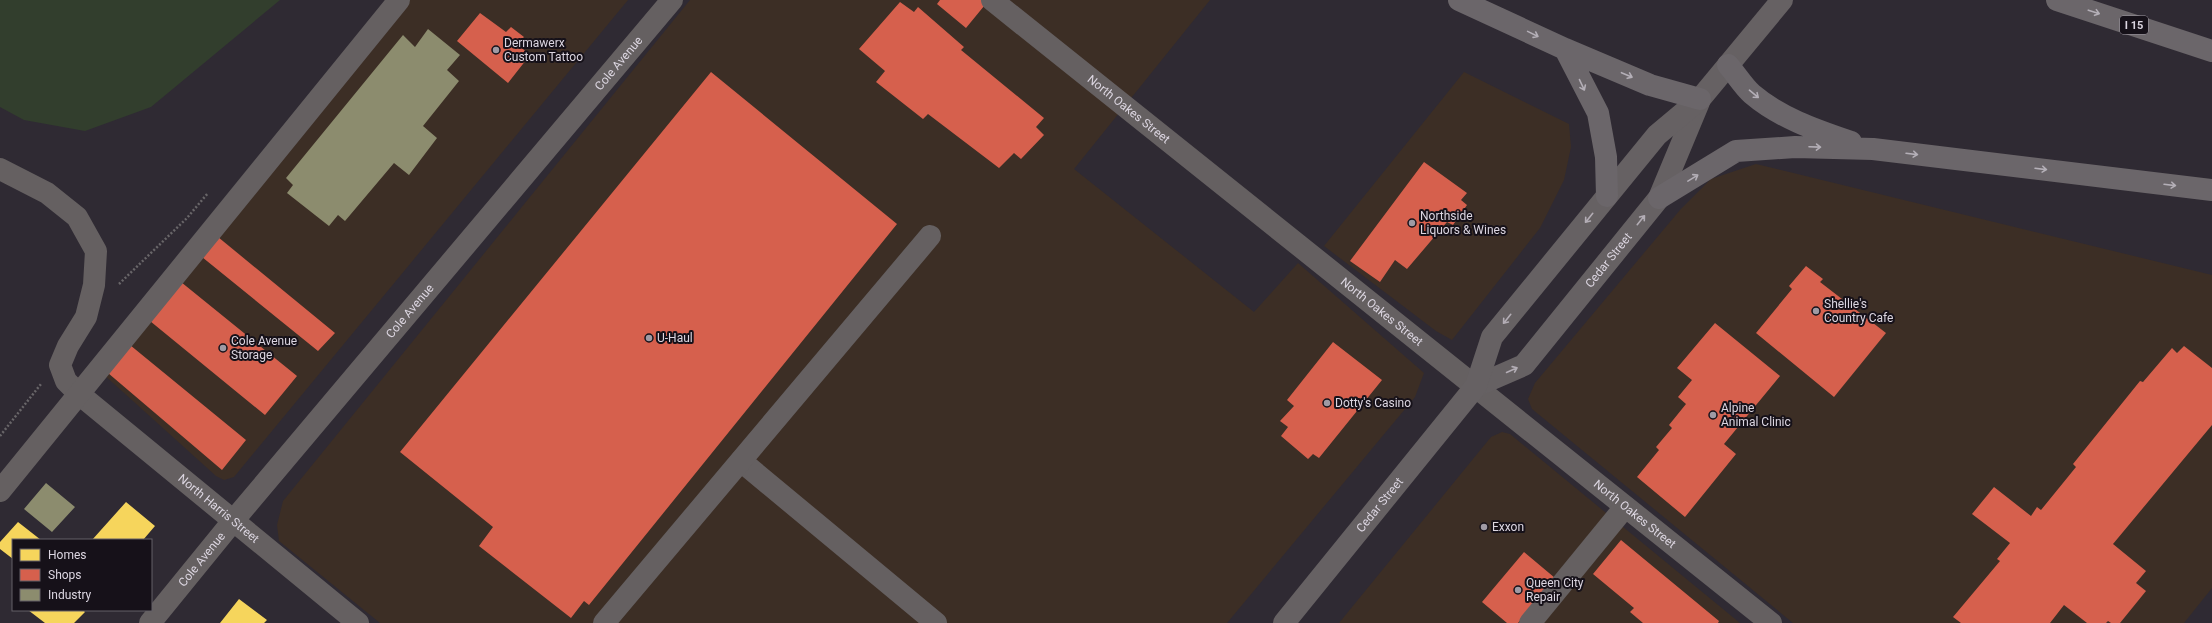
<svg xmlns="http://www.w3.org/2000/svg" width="2212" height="623" font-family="Roboto,sans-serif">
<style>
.commercial{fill:#3c2e25}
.green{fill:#323e2d}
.homes{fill:#f6d55c}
.shops{fill:#d6604d}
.industry{fill:#8c8c6e}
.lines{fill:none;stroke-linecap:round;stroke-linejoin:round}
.path{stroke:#696669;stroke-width:2.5;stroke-dasharray:2 2;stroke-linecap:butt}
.minor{stroke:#656061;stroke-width:22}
.major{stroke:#666163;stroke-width:22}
.highway{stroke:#6b666a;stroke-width:22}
.oneway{stroke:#b4afb7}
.oneway2{stroke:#b3adb5}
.poi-dot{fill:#9f9aa4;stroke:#161119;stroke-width:1.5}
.labels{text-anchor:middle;stroke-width:4;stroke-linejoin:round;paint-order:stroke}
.shield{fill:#161119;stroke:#a19ba5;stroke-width:1}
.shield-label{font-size:11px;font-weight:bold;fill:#dcd6e1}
.poi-label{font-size:12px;fill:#dcd6e1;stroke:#161119;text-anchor:start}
.street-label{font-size:12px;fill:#dcd6e1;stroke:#161119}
</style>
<rect width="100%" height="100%" fill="#2f2a33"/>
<path class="commercial" d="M406 0H628L234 477 224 480 216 476 102 373Z
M690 0H1210L1074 169 1254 312 1298 263 1424 373 1415 397 1227 623H380L279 541 277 525 283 501Z
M1464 72 1569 124 1571 147 1564 180 1540 228 1452 340 1436 331 1324 246Z
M1756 164 2212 275V588L2184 623H1793L1532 409 1528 399 1535 383 1680 210 1711 179Z
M1502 432 1510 434 1740 623H1339L1491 437Z"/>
<path class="green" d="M0 0H280L151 107 85 131 24 120 0 107Z"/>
<path class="homes" d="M126 502 155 526 143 540H92Z
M18 522 41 540H13V559L0 549V542Z
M239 599 267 620 264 623H220Z
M28 610H83L85 612 74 623H45Z"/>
<path class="shops" d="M940 0H989L966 28 937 4Z
M900 2 914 12 918 7 964 47 961 50 1044 118 1036 127 1044 135 1021 159 1014 153 999 168 928 114 923 119 876 82 885 71 859 49Z
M480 13 506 32 511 27 524 37 517 44 530 55 508 83 457 41Z
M711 72 897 224 589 605 584 601 571 618 479 546 493 527 400 452Z
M1424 162 1467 193 1461 200 1467 205 1453 225 1447 222 1407 269 1395 260 1380 282 1350 261Z
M218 237 335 333 318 351 202 257Z
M1806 266 1823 279 1820 282 1886 333 1834 397 1756 333 1792 289 1789 286Z
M181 282 297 376 265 415 150 321Z
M1715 323 1780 376 1724 444 1736 454 1685 517 1637 477 1659 450 1656 447 1672 428 1669 425 1686 404 1678 397 1692 380 1677 368Z
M1333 342 1382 380 1319 458 1313 454 1308 459 1281 436 1288 427 1280 421 1294 406 1287 400Z
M130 345 246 440 222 470 108 373Z
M2184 346 2212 368V425L2113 544 2146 571 2136 583 2146 591 2120 623H2111L2108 621 2106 623H2087L2064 605 2050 623H1961L1953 617 2000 561 1997 559 2010 543 1972 514 1994 487 2031 516 2037 507 2041 510 2076 467 2073 464 2140 381 2143 382 2172 348 2177 353Z
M1621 540 1719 621 1718 623H1643L1630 612 1634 608 1593 574Z
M1524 552 1555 578 1518 623H1507L1482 602Z"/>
<path class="industry" d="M428 29 460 55 447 70 459 81 423 126 437 138 409 175 394 163 345 221 338 215 329 226 287 193 293 185 286 178 403 35 415 47Z
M46 483 75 507 52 532 24 509Z"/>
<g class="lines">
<path class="path" d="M119 284 187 218 208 193
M0 436 41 384"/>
<g class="minor">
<path id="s1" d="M992 0 1771 623"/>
<path id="s2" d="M0 169 47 193 77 217 96 251 94 285 86 317 68 346 60 365 66 381 79 394 358 623"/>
<path d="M741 461 936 623"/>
<path d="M0 491 399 0"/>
<path id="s3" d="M150 623 233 521 672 0"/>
<path d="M604 623 930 236"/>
<path d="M1530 623 1625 507"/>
</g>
<g class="major">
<path id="s4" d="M1476 386 1524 365 1659 198 1699 102"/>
<path id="s5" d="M1284 623 1476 386 1492 337 1657 135 1700 99 1782 0"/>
</g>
<path class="highway" d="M1459 0 1565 49 1650 85 1700 99
M2057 0 2212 51
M1565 49 1598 113 1606 157 1607 196
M1728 65C1736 74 1743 86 1752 94 1780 118 1816 130 1851 142
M1659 198 1736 151 1795 147 1873 149 2212 190"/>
</g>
<defs><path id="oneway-shaft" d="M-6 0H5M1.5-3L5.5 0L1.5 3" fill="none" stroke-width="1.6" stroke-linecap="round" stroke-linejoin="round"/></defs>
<g class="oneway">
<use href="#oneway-shaft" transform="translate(2094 12) rotate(18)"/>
<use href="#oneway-shaft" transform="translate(1533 34) rotate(26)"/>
<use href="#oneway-shaft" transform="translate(1627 75) rotate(23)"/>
<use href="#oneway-shaft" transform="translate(1582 85) rotate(65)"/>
<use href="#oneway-shaft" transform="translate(1754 94) rotate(40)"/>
<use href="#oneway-shaft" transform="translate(1815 147) rotate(2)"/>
<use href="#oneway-shaft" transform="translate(1912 154) rotate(7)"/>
<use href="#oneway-shaft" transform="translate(2041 169) rotate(7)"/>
<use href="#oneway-shaft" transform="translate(1693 178) rotate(-31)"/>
<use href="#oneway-shaft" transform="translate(2170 185) rotate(7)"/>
</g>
<g class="oneway2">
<use href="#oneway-shaft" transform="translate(1589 218) rotate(129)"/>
<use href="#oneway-shaft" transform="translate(1641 220) rotate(-51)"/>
<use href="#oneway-shaft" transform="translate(1507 319) rotate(129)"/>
<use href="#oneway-shaft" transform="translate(1512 370) rotate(-24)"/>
</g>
<g class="poi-dot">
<circle cx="496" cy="50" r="4"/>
<circle cx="1412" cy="223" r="4"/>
<circle cx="1816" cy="311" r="4"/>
<circle cx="649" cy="338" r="4"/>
<circle cx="223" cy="348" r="4"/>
<circle cx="1327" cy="403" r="4"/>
<circle cx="1713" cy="415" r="4"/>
<circle cx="1484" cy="527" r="4"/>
<circle cx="1518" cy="590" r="4"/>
</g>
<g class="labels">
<rect class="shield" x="2120" y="16" width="28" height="18" rx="3"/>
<g class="shield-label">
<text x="2134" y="29">I 15</text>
</g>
<g class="poi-label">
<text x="504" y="47">Dermawerx<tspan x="504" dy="14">Custom Tattoo</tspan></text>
<text x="1420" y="220">Northside<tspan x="1420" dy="14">Liquors &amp; Wines</tspan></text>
<text x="1824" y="308">Shellie's<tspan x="1824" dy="14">Country Cafe</tspan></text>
<text x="657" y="342">U-Haul</text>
<text x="231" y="345">Cole Avenue<tspan x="231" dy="14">Storage</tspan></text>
<text x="1335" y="407">Dotty's Casino</text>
<text x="1721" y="412">Alpine<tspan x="1721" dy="14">Animal Clinic</tspan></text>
<text x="1492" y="531">Exxon</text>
<text x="1526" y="587">Queen City<tspan x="1526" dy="14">Repair</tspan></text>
</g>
<g class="street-label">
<text dy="4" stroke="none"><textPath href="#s3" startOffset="730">Cole Avenue</textPath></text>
<text dy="4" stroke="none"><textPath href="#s1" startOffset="175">North Oakes Street</textPath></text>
<text dy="4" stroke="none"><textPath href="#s4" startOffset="187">Cedar Street</textPath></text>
<text dy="4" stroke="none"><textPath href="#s3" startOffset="406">Cole Avenue</textPath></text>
<text dy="4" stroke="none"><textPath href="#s1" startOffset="499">North Oakes Street</textPath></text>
<text dy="4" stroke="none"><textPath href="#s5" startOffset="152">Cedar Street</textPath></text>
<text dy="4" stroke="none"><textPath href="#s2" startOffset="468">North Harris Street</textPath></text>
<text dy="4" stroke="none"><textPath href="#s1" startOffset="823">North Oakes Street</textPath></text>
<text dy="4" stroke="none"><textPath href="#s3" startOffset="82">Cole Avenue</textPath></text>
</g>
</g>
<rect x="12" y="539" width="140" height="72" fill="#161119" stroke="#656069"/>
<rect x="20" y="549" width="20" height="12" fill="#f6d55c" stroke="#656069"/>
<text x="48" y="559" font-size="12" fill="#dcd6e1">Homes</text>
<rect x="20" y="569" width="20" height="12" fill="#d6604d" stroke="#656069"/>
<text x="48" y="579" font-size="12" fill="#dcd6e1">Shops</text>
<rect x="20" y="589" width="20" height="12" fill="#8c8c6e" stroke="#656069"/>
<text x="48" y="599" font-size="12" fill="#dcd6e1">Industry</text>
</svg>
